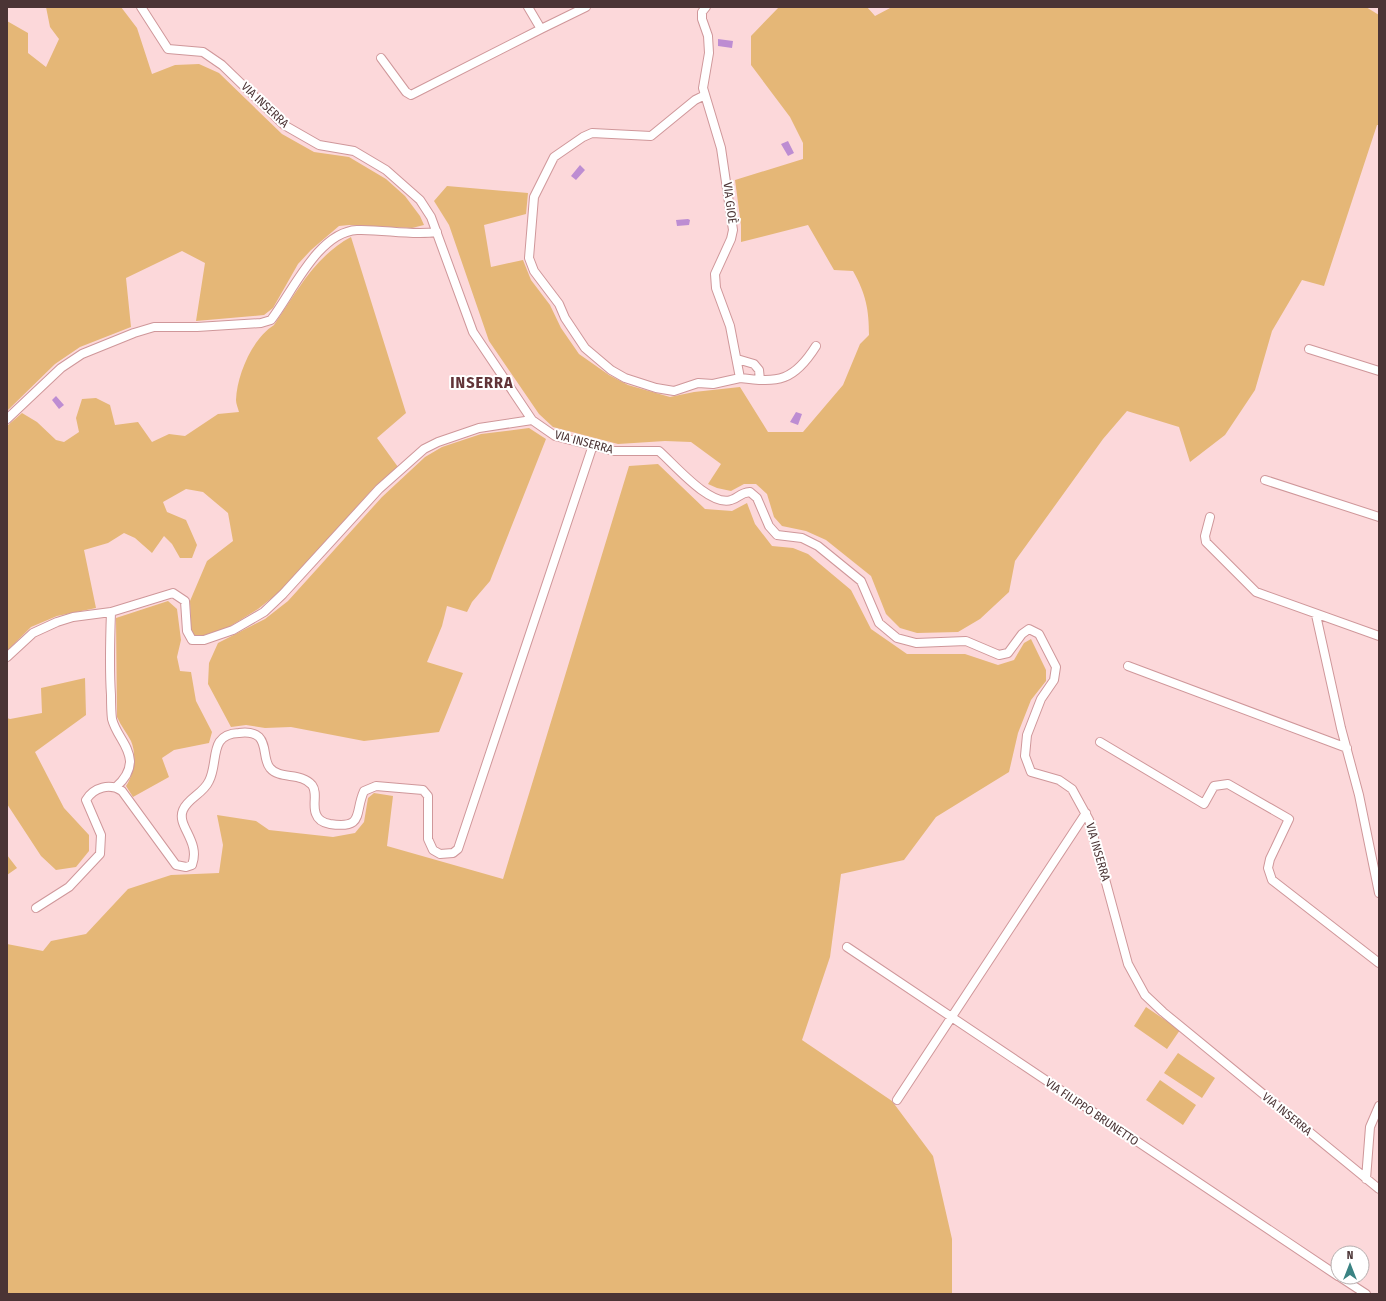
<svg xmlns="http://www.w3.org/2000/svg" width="1386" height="1301" font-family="'Fira Sans Condensed',sans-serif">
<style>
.green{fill:#e5b777}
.water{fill:#bd8dd2}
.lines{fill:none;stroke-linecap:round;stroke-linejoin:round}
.minor-casing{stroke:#cf979a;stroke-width:10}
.minor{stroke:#fff;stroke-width:8}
.labels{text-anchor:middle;stroke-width:4;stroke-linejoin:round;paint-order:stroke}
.street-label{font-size:12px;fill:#4b3435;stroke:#fff}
.district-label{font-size:16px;font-weight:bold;letter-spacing:1px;fill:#623438;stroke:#fff}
</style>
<rect width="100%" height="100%" fill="#fcd8da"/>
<path class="green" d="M46 7H121L137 28 152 74 175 65 199 64 219 73 282 134 314 152 349 157 386 179 405 196 420 216 424 225 412 228 349 225 339 226 311 250 298 264 273 308 264 315 196 321 205 263 182 251 126 278 131 327 80 347 55 364 7 411V21L28 33V53L46 67 59 39 50 27Z
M779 7H867L875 16 892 7H1366L1379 15V125H1377L1324 286 1302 280 1272 331 1255 390 1225 435 1190 462 1179 427 1127 411 1103 439 1015 561 1009 592 980 619 958 632 917 633 900 628 886 614 871 576 826 540 806 531 782 526 774 517 767 494 756 484H744L731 491 717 488 708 484 721 464 691 442 665 441 618 444 553 427 539 414 489 341 449 225 434 201 447 186 528 193 526 214 484 225 491 267 523 260 531 280 550 305 561 328 579 354 609 375 628 385 670 397 694 392 740 387 768 432H803L843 385 860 344 869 335C869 310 866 294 853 271L834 270 808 225 741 242V225L735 180 803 159V143L790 117 751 65V36Z
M351 237 406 413 377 438 398 467 370 492 282 590 258 609 229 627 202 636H194L191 632 190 601 207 561 233 541 228 513 203 492 186 489 163 502 167 512 186 520 197 545 192 558H180L172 544 164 536 152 553 135 538 124 533 108 543 84 550 96 608 57 616 31 627 7 651V426L22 413 37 422 56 440 64 442 79 432 76 418 82 399 96 398 110 405 115 425 138 422 152 442 169 434 185 436 218 414 239 412C238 408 236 404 236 400 237 375 252 339 274 325 296 293 315 256 351 237Z
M529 428 546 439 490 581 472 602 467 612 447 606 442 626 427 662 463 673 439 732 364 741 291 727 265 728 246 725 231 727 208 684 209 663 218 643 265 619 288 601 382 497 425 457 442 447 481 434Z
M658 464 705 509 732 511 747 503 755 524 772 546 793 548 808 554 851 590 871 629 907 654H965L998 665 1014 660 1024 643 1031 639 1046 670V681L1031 700 1018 733 1009 772 936 817 904 860 841 874 830 957 802 1040 892 1101 933 1156 952 1239V1294H7V944L43 951 51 941 86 934 128 889 171 875 219 873 223 845 217 815 256 821 269 830 333 837 355 833 364 822 368 798 374 793 393 796 387 846 503 879 629 466Z
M168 601 177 609 181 640 177 657 180 671 191 672 196 701 212 732 209 743 174 750 162 758 169 777 133 797 126 786C134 774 137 755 131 741 127 733 121 726 117 717L116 618Z
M85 678 86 715 35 752 64 808 89 835V851L76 867 56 870 41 856 7 804V718L10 719 42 713 41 688Z
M7 855 17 868 7 875Z
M1146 1007 1180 1030 1167 1049 1134 1026Z
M1178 1053 1215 1078 1202 1098 1164 1073Z
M1160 1080 1196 1105 1183 1125 1146 1100Z"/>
<path class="water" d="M718 39 733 41 732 48 718 46Z
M788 141 794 153 788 156 781 144Z
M580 165 585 170 576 180 571 176Z
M688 219 690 220 689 225 677 226 676 220Z
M56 396 64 405 59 409 52 400Z
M796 412 802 414 798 425 790 422Z"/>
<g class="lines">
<defs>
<path id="minor" d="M141 7 168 49 203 52 222 65 284 125 319 145 354 151 386 170 420 200 431 217 473 332 532 420 555 436 614 451H659C674 464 710 507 731 500 739 498 739 493 750 492L757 498 769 526 777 535 802 538 818 546 861 581 879 623 897 638 916 643 966 641 999 655 1008 653 1022 634 1029 629 1039 634 1056 667 1054 680 1041 699 1027 735 1025 756 1031 772 1059 780 1072 789 1089 820 1128 964 1145 995 1163 1012 1379 1189
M528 7 541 29 586 7
M706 7 702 12V19L708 36 709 53 703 88 721 148 733 230 731 239 715 274 716 288 730 326 740 378C779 383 794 381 816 346
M381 58 406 92 411 95 541 29
M705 95 695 100 651 136 592 133 583 137 554 157 534 197 529 258 534 271 559 304 565 318 585 348 611 370 625 378 656 388 674 391 698 383 713 384 740 378
M1309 349 1379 371
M737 359 754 364 759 370 760 380
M7 419 61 368 82 354 134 333 154 327H197L261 323 271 320C292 293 318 232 357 230 384 229 410 236 437 232
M1265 480 1379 517
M1210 517 1205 536 1206 542 1256 592 1379 636
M111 612C110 639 109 667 111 695 111 702 111 711 112 719 116 735 129 745 130 761 130 772 124 780 116 787
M1316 615 1341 728 1359 795 1379 893
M7 657 33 633 57 622 73 617 111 612 173 593 185 601 187 631 192 640H204L233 630 264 612 283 594 379 489 424 449 438 442 479 428 532 420
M1128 666 1347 748
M1100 742 1204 804 1214 786 1228 784 1289 819 1270 859 1268 868 1272 880 1379 963
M36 908 69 887 100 854 101 835 86 800C94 787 110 783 122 791L176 865 186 867 192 865C201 841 176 826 183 810 188 798 203 794 209 781 219 762 208 734 239 733 246 732 253 732 259 737 267 745 263 760 270 768 280 780 301 772 312 785 318 793 312 805 316 814 318 820 324 823 330 824 365 829 354 813 364 791L376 786 423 790 428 796V839L433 850 440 854 453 853 458 849 593 445
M847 947 1338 1276
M897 1100 1086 813
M1366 1179 1370 1127 1379 1106
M1340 1277 1366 1294"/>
</defs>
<use href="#minor" class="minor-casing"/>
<use href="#minor" class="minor"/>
</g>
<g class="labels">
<g class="street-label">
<text transform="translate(265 105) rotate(43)" y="4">VIA INSERRA</text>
<text transform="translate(730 203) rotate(83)" y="4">VIA GIOÈ</text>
<text transform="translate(584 442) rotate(15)" y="4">VIA INSERRA</text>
<text transform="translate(1098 852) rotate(74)" y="4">VIA INSERRA</text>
<text transform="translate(1092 1112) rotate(34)" y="4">VIA FILIPPO BRUNETTO</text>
<text transform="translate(1287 1114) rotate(39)" y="4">VIA INSERRA</text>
</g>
<g class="district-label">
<text x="482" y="388">INSERRA</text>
</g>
</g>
<rect width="1386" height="1301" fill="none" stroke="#4b3435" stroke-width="16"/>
<g transform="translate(1350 1265)"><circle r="19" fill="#ffffff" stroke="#b7aeae"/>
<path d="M0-3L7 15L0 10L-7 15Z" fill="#3a8383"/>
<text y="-6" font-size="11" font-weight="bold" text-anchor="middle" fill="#4b3435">N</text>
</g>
</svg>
